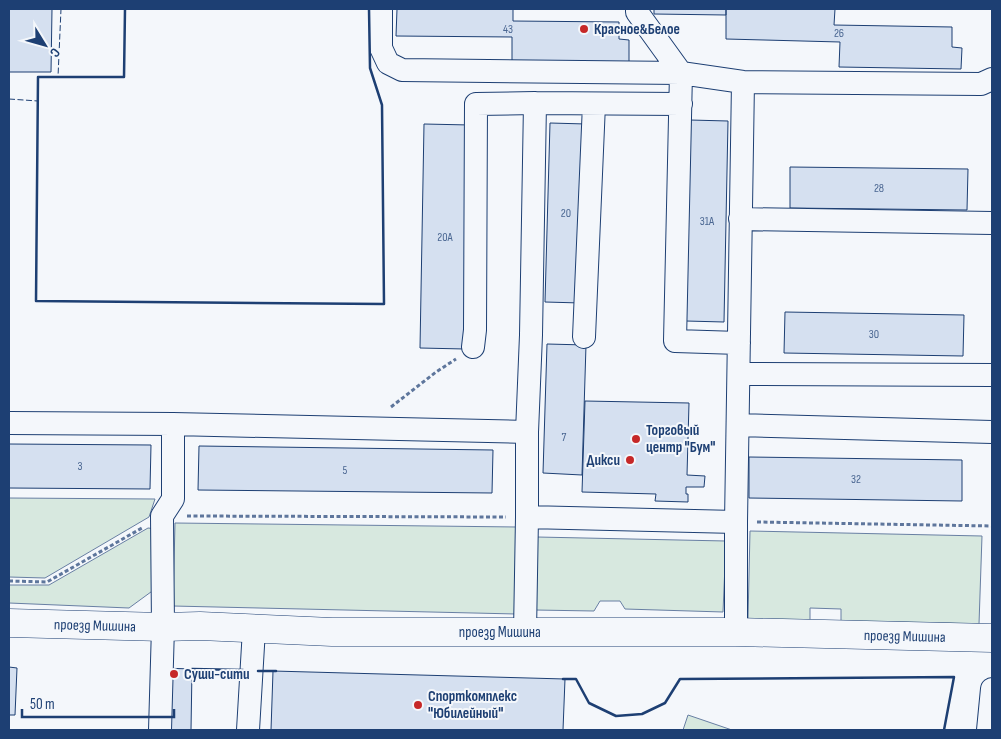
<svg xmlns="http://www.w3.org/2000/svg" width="1001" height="739" font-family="'Sofia Sans Condensed',sans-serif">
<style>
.green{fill:#d7e8df;stroke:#687fa3}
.building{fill:#d5e0f0;stroke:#1d3f73}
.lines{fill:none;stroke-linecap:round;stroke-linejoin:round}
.minor-casing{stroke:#1d3f73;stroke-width:24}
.major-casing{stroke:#1d3f73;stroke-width:29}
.path{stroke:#5e769c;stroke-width:3;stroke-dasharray:4 2.5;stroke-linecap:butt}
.minor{stroke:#f4f7fb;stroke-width:22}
.major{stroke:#f4f7fb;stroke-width:28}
.fence{stroke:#1d3f73;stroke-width:1;stroke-dasharray:6 2.5;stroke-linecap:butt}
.wall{stroke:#1d3f73;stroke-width:2.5}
.poi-dot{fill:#c62828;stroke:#f4f7fb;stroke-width:2}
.labels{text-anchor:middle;stroke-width:4;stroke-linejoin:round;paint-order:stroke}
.number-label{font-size:12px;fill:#4b6792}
.poi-label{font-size:15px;font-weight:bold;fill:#1d3f73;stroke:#f4f7fb;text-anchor:start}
.street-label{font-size:15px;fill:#1d3f73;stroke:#f4f7fb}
</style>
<rect width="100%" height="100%" fill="#f4f7fb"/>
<path class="green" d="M9 498 155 499 149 517 45 578 9 577Z
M175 523 517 527 516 614 173 606Z
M148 528 157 529 155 589 129 608 9 603V585H49Z
M750 531 982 536 979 624 841 621V609L810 608V620L748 619Z
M537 537 726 541 723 612 625 609 620 601H600L594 611 535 610Z
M688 715 732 730H683Z"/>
<path class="building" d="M9 9H52L51 72H9Z
M397 9H513V21L619 22V39L629 40V63L512 62V37L396 36Z
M654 9H726V15L654 14Z
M726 9H835L834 25 952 27V47L962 48 961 69 839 67 840 42 726 39Z
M690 120 728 121 724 322 686 321Z
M550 123 586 124 581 303 545 302Z
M424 124 470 125 465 349 420 348Z
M790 167 968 169 967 210 790 208Z
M785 312 964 315 963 356 784 353Z
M547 344 586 345 582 475 543 473Z
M585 401 689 403 687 475 705 476 704 487H686V494H688V502L655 501 656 494 582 492Z
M9 444 151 445 150 489 9 488Z
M199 446 493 450 492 493 198 490Z
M749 457 962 460V501L749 498Z
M9 667 17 668 15 715H9Z
M162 668 192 669 191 730H161Z
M273 671 565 679 563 730H271Z"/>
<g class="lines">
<defs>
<path id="minor" d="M381 9V48L388 63 402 70 681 73 743 82 981 84 992 79
M637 9V12L681 73 675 341 739 343
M740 219 992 223
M584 337 594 104
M473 347 475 330 476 104 535 103 681 104
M739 374 992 375
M9 423 173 424 527 432
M738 425 992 432
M527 517V432L531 335 535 103
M736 522 743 82
M525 632 527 517 736 522V632
M160 730 163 627 162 516 173 499V424
M248 730 254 629
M988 730 992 689"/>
<g id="major">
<path id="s1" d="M9 623 163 627 200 626 332 632H736L992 638"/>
</g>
</defs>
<use href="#minor" class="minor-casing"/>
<use href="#major" class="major-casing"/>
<path class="path" d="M391 407 436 372 456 359
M187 516 506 517
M757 522 992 526
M9 581 47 582 142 528"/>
<use href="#minor" class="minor"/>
<use href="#major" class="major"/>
<path class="fence" d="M9 99 38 101V77H58L61 9"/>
<path class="wall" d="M125 9 124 77H38L36 301 384 304 382 105 370 68 369 9
M192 670V669L243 670
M258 671H276
M563 679H576L589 703 616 716 642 714 665 703 680 679 954 677 944 730"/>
</g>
<g class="poi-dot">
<circle cx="584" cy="29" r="5"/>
<circle cx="636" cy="439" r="5"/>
<circle cx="630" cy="460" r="5"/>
<circle cx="174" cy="674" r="5"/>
<circle cx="418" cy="705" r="5"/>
</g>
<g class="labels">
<g class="number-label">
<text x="508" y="33">43</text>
<text x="839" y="37">26</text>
<text x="879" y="192">28</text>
<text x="566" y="217">20</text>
<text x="707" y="225">31А</text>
<text x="445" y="241">20А</text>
<text x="874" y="338">30</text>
<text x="564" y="441">7</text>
<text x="80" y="470">3</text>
<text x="345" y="474">5</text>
<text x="856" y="483">32</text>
</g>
<g class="poi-label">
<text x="594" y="34">Красное&amp;Белое</text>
<text x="646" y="435">Торговый<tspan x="646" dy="17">центр "Бум"</tspan></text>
<text x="620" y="465" text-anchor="end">Дикси</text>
<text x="184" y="679">Суши-сити</text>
<text x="428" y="701">Спорткомплекс<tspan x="428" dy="17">"Юбилейный"</tspan></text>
</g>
<g class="street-label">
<text dy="5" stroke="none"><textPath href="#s1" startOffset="86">проезд Мишина</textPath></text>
<text dy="5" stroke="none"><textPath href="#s1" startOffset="491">проезд Мишина</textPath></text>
<text dy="5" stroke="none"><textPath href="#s1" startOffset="896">проезд Мишина</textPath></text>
</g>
</g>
<rect width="1001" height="739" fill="none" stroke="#1d3f73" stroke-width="20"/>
<g transform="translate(45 45) rotate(127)" stroke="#f4f7fb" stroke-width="4" paint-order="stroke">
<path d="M0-4L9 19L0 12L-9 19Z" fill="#1d3f73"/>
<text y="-8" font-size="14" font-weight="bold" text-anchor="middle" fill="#1d3f73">С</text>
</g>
<path d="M22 709v8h152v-8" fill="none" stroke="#1d3f73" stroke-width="2.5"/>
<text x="30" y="709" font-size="15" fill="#1d3f73" stroke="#f4f7fb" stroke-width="4" paint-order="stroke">50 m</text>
</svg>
